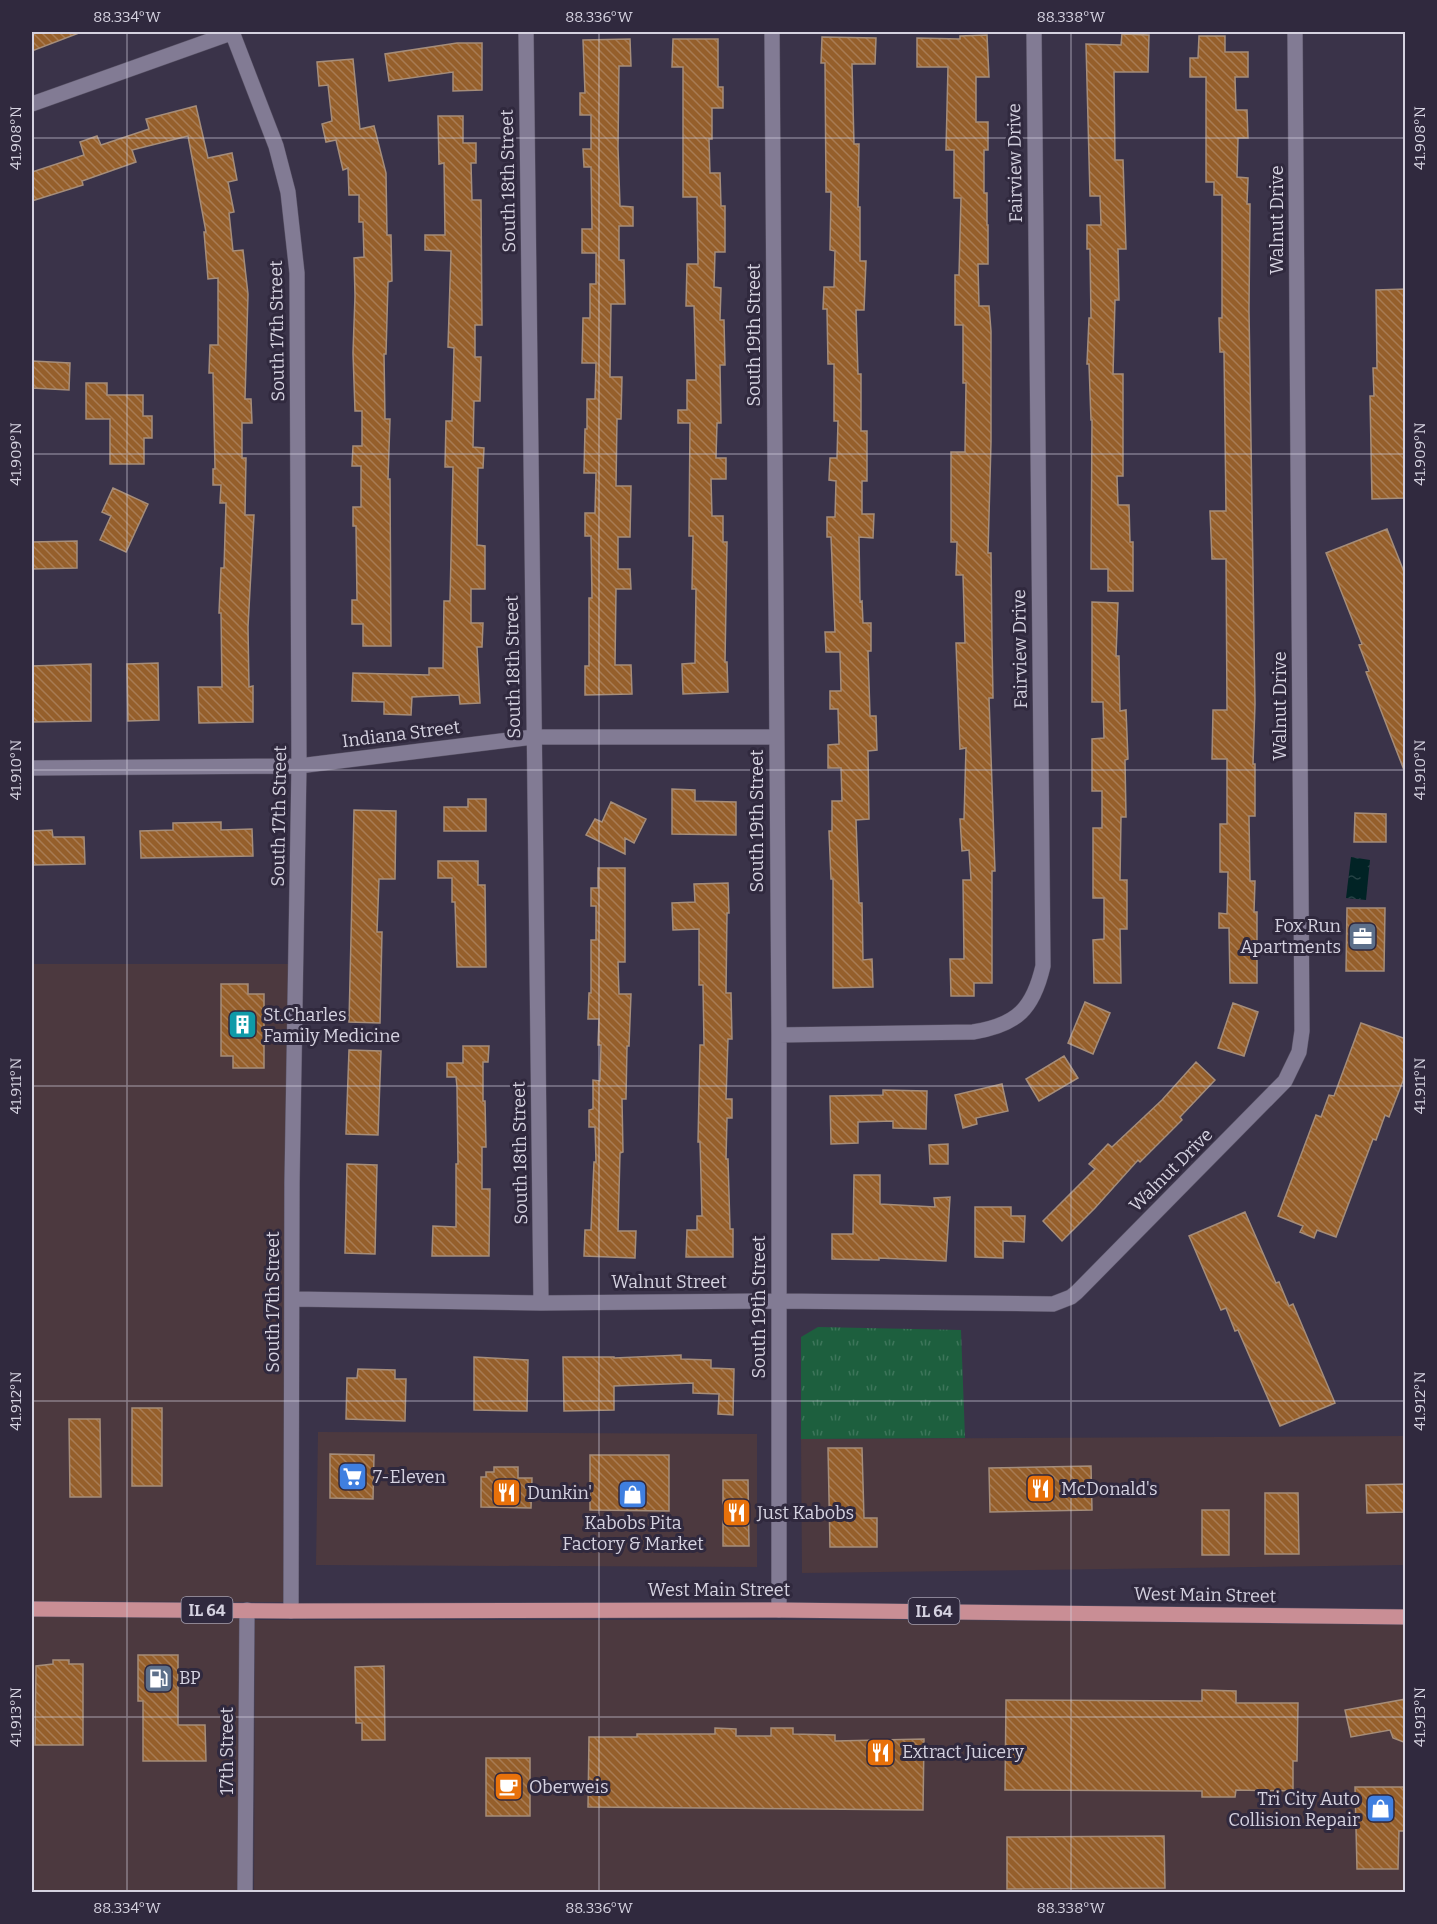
<svg xmlns="http://www.w3.org/2000/svg" width="1437" height="1924" font-family="Bitter,serif">
<style>
.commercial{fill:#4c393f}
.grass{fill:url(#grass-tufts)}
.water{fill:url(#water-ripples)}
.building{fill:url(#building-back-hatch);stroke:#a58d7a;stroke-width:1.5}
.lines{fill:none;stroke-linecap:round;stroke-linejoin:round}
.minor-casing{stroke:#575164;stroke-width:16}
.primary-casing{stroke:#575164;stroke-width:16}
.minor{stroke:#827b94;stroke-width:15}
.primary{stroke:#c98e95;stroke-width:15}
.ticks{fill:none;stroke:#d5d2e0;stroke-width:1.5;stroke-opacity:0.45}
.labels{text-anchor:middle;stroke-width:6;stroke-linejoin:round;paint-order:stroke}
.shield{fill:#30293e;stroke:#a49faf;stroke-width:1.5}
.shield-label{font-size:16px;font-weight:bold;fill:#d5d2e0}
.street-label{font-size:18px;fill:#d5d2e0;stroke:#30293e}
.poi-label{font-size:18px;fill:#d5d2e0;stroke:#30293e;text-anchor:start}
.neatline{fill:none;stroke:#d5d2e0;stroke-width:2}
.ticks-label{font-size:15px;text-anchor:middle;fill:#d5d2e0}
</style>
<defs>
<pattern id="grass-tufts" width="24" height="20" patternUnits="userSpaceOnUse" patternTransform="scale(1.5)"><rect width="24" height="20" fill="#1d5f3e"/><path d="M3 7l-1-3M5 7V3M7 7l1-3M15 17l-1-3M17 17v-4M19 17l1-3" fill="none" stroke="#3d755a"/></pattern>
<pattern id="water-ripples" width="26" height="14" patternUnits="userSpaceOnUse" patternTransform="scale(1.5)"><rect width="26" height="14" fill="#012325"/><path d="M2 4q2-2 4 0t4 0M15 11q2-2 4 0t4 0" fill="none" stroke="#254244"/></pattern>
<pattern id="building-back-hatch" width="6" height="6" patternUnits="userSpaceOnUse" patternTransform="scale(1.5)"><rect width="6" height="6" fill="#955f2b"/><path d="M-1 5l2 2M0 0l6 6M5-1l2 2" fill="none" stroke="#a87c54"/></pattern>
</defs>
<rect width="100%" height="100%" fill="#3a3349"/>
<path class="commercial" d="M32 964H289L284 1602 32 1601Z
M318 1432 757 1434V1567L316 1565Z
M1405 1436V1565L802 1573 801 1439Z
M32 1613 242 1616 240 1892H32Z
M255 1620H945L1405 1625V1892H254Z"/>
<path class="grass" d="M818 1327 961 1330 965 1438 801 1439V1337Z"/>
<path class="water" d="M1351 857 1370 860 1366 900 1346 898Z"/>
<path class="building" d="M32 32H79V33L32 51Z
M1122 34 1149 35 1148 72H1114L1115 160H1123L1126 249H1118L1119 300H1115L1113 374H1123V476H1117L1118 505H1129L1130 542H1133V591H1108V569H1091L1092 420H1091L1089 364H1087L1089 318H1091L1090 249H1087V225H1101L1100 196H1090L1086 44 1121 45Z
M987 35 989 77H976V122H988V150H984V193H987V225H988V264H978L979 306H989L991 331V442L988 553H991L992 643 993 698H989L995 871H992V983H974V996H951L950 959H964L963 880H971L969 850 962 851 960 819H964L966 748 960 749 956 643H965L963 575H956L957 542H951V452H965L966 383H963V325H955V275H959L961 198H954V150H946L948 67H917V38L960 39V36Z
M1199 36H1225V52H1248V77H1235L1236 110H1247L1248 138H1238L1237 177 1248 178 1247 204H1250L1249 310 1255 704 1253 764H1255V816H1249L1250 881H1255L1254 912H1257V983H1230L1229 928H1219V913L1227 914 1228 872H1220V824H1227V759H1212L1213 710H1227L1226 559H1212L1210 511H1226L1224 352H1220L1219 318H1222V195H1214V182H1206V77H1190V58H1198Z
M822 37 876 38 875 64H852L854 144H859L858 207H860V261H866L864 310H856L858 374H861V431H867V481H862V514H874L873 538 859 537 860 602 862 601 863 623H871V651H868L870 716H876L877 750 868 751 869 819 856 820 859 903H862L863 960 872 959 873 987 833 988V879H831L829 831H832V801H842L841 768H828V745L839 744 838 709H830V691H841L840 652H826L825 632H835L831 537H827V517H835L836 481 829 480 830 458H837L838 421H834V364H828L827 309H823L824 287H834L835 251 830 250 831 192H826L825 63H821Z
M630 39 631 66H619L618 148 620 206 633 207V226H619V260H624L625 304H611L610 377H622L621 419H617L616 486H631L630 537H618V569H630L631 589H616L615 665H631L632 694 585 695V666H589V598H592L591 536H585V513H595L596 473H584L585 429H587V399H595L596 363H582L583 318H590V284H596V253H582V229H592L591 167H584L583 149H591V115H580V93H585L583 40Z
M673 39H718V87H723V108H712V139H709L710 173H720L721 206H725V252H715L714 287 721 288 720 320H724L725 365H720L721 423H717L716 458H726V479H711L712 516H723V542H727L725 662H727L728 692 683 694 682 664 695 663 696 589H692L693 536H689L690 423H678V410H687V380H696L694 306H686L687 264H698L697 197H683V67H672Z
M457 43H482V90L453 91V72L389 81 385 54Z
M353 59 360 129 374 126 386 173 387 235H391L392 281 388 282 386 354H384L385 419H390L388 479H390L391 646H363V624H352V600H357L356 526H353V507H361V466H352L353 446H362V411H355L353 353 355 296 354 258 364 257 363 222H359V195H349L348 168 343 170 336 140 326 142 322 124 332 121 328 85 319 86 317 62Z
M196 106 208 158 232 153 237 180 228 182 234 212 229 213 233 251 243 250 248 294 245 399H251L252 423H242V458H246L245 515H254L248 627 249 687 253 686V722L199 723 198 687H222L221 613H219L221 568H224L226 503H220L221 485H213V469H215L213 373H209L210 345H218V278L208 279 204 232H206L188 136 132 150 136 162 82 181 83 185 32 201V172L84 155 80 142 97 136 101 145 149 129 146 119Z
M438 116H463V143H476V163H471L472 200H481L482 325H475V357H481L480 401H474L473 447 484 448 483 468H478L477 545 485 546V589H471V623H483L482 647H477L480 703 460 704 459 695 412 697 411 715 384 714V702L352 701 353 673 429 675V668H443L444 601H450L453 467H445L446 421H452L454 348 448 347 451 251 425 250V235H445L444 163 439 164Z
M1406 289V498L1372 499 1370 396H1374L1373 368H1377L1376 290Z
M32 361 70 363 69 390 32 388Z
M86 383H107V395H143V416H152V438H144V464H110V419H86Z
M113 488 148 504 126 552 100 540 111 516 102 512Z
M1387 529 1406 577 1404 770 1366 672 1369 671 1359 645 1362 644 1326 553Z
M77 541V568L32 569V542Z
M1092 602 1118 603 1116 656H1119L1120 711 1126 710 1128 759 1125 760 1126 817H1121L1120 880H1127V929H1120L1121 983H1094L1093 940 1104 939V898H1093V828H1102V791H1092V739L1104 738 1103 702H1092Z
M158 663 159 720 128 721 127 664Z
M91 664V721L32 722V666Z
M672 789 695 790V801L736 802V835L672 834Z
M468 799H486V831H444V807H468Z
M611 802 646 819 634 843 625 838V854L586 835 595 819 602 822Z
M354 810 396 811 395 879H379L377 932H382L380 1023 349 1022Z
M1355 813 1386 814V842H1354Z
M221 822V830L252 829 253 856 141 858 140 831 173 830V823Z
M52 830 53 837H84L85 864 32 865V831Z
M438 861H478V885H485L486 967H457L455 902H452V878H438Z
M598 868H625V962H618L619 994H631L629 1046H627L626 1099H622L623 1152 620 1153 618 1231H636L635 1258 584 1256 585 1230H591L594 1162H596L595 1127H589V1110L593 1109V1080L600 1081 601 1045H598L599 1019H588L589 993H591V940H596V906H591V888H598Z
M728 883 729 913H727L726 993H731L732 1039H728L726 1099H732V1118H727L726 1159H728L730 1229H733V1257H686L687 1230H697V1216H702L700 1142H698L700 1045H704L703 985H699V929L673 930 672 903 695 902 694 884Z
M1347 908H1385L1384 971H1346Z
M221 984H248V994H264V1068H233V1056H221Z
M1085 1002 1110 1013 1093 1054 1068 1043Z
M1233 1003 1258 1012 1244 1056 1218 1048Z
M1361 1023 1406 1039V1073L1389 1117 1385 1115 1376 1140 1373 1139 1336 1237 1317 1230 1314 1238 1300 1232 1303 1226 1278 1216 1316 1115 1321 1117 1329 1095 1334 1096Z
M463 1046H489L488 1062H483V1101H485L486 1147H482V1189H490L489 1256H432L433 1226 456 1227V1164H458L457 1087 456 1077H447V1063H463Z
M349 1050 381 1051 378 1135 346 1134Z
M1064 1056 1078 1078 1039 1101 1026 1079Z
M1196 1062 1215 1080 1180 1117 1182 1120 1140 1162 1138 1160 1095 1208 1062 1241 1043 1221 1095 1169 1089 1164 1108 1144 1112 1147 1162 1100Z
M1002 1084 1008 1111 976 1118 977 1124 963 1128 955 1095Z
M883 1090 927 1091 926 1129 893 1128V1121L858 1122V1143L831 1144 830 1096 883 1095Z
M948 1144V1164H930L929 1145Z
M347 1164 377 1165 375 1254 345 1253Z
M854 1175H880V1204L935 1207 934 1198 950 1197 946 1261 879 1258V1260L832 1259V1234H853Z
M975 1207H1011V1216H1025L1024 1242 1003 1241V1258L975 1257Z
M1245 1212 1276 1283 1279 1282 1289 1306 1293 1304 1335 1403 1280 1426 1238 1330 1235 1331 1226 1308 1221 1310 1189 1236Z
M681 1355V1359L711 1360V1368L734 1369 733 1415 718 1414 719 1394 693 1393V1383L614 1386V1410L564 1411 563 1357H614V1358Z
M474 1357 528 1360 527 1411 474 1410Z
M358 1369 395 1370V1379H406L405 1421 346 1419 347 1378H357Z
M132 1408H162V1486H132Z
M69 1419H100L101 1497H70Z
M828 1448H862L864 1518H877V1547H830Z
M330 1454 374 1455 373 1499 330 1498Z
M590 1455H669V1511L590 1510Z
M1091 1466 1092 1510 990 1512 989 1468Z
M494 1467H518V1478H532L531 1508 481 1507V1477H486V1472H494Z
M723 1480H748L749 1546H723Z
M1406 1484V1512L1367 1513 1366 1485Z
M1265 1493H1298L1299 1554H1265Z
M1202 1510H1229V1555H1202Z
M138 1655H178V1725H205L206 1761H143V1701H138Z
M53 1660H69V1664H83V1745H35L36 1666 53 1664Z
M384 1666 385 1740H362V1723H356L355 1667Z
M1202 1690 1236 1691V1703H1298L1297 1761H1293V1791L1236 1790 1235 1797H1202V1791L1005 1790 1006 1700 1202 1701Z
M1406 1699V1743L1393 1738 1390 1730 1351 1737 1345 1710Z
M715 1728 736 1729V1736H771V1728H793V1734L835 1735V1741L924 1739 923 1810 588 1807 589 1737H637V1734H715Z
M486 1758H530V1816H486Z
M1355 1787H1406V1831H1399L1398 1869H1357Z
M1164 1836 1165 1888 1007 1889V1837Z"/>
<g class="lines">
<defs>
<path id="minor" d="M232 32 276 146 288 192 297 273 299 766 292 1183 291 1611
M526 32 541 1303
M772 32 779 1035V1610
M32 104 234 32
M32 768 299 766 533 737H776
M779 1035 973 1032C1017 1025 1033 1009 1043 966L1034 32
M293 1299 541 1303 778 1301 1053 1304 1071 1297 1077 1292 1285 1081 1299 1052 1302 1031 1295 32
M245 1892 247 1610"/>
<path id="primary" d="M32 1609 291 1611 779 1610 1406 1617"/>
</defs>
<use href="#minor" class="minor-casing"/>
<use href="#primary" class="primary-casing"/>
<use href="#minor" class="minor"/>
<use href="#primary" class="primary"/>
</g>
<path class="ticks" d="M127 32V1892M599 32V1892M1071 32V1892M32 138H1406M32 454H1406M32 770H1406M32 1086H1406M32 1401H1406M32 1717H1406"/>
<defs>
<symbol id="office-square" viewBox="-11 -11 22 22"><rect x="-9" y="-9" width="18" height="18" rx="4" fill="#5c6f8a" stroke="#30293e"/><path d="M-6-3h4V-5.5h4V-3h4V5H-6ZM-1-4.5V-3h2v-1.5ZM-6 0V1H6V0Z" fill="#fff"/></symbol>
<symbol id="building-square" viewBox="-11 -11 22 22"><rect x="-9" y="-9" width="18" height="18" rx="4" fill="#0f9aa8" stroke="#30293e"/><path d="M-4-6H4V6H1V3H-1V6H-4ZM-2.5-4.3h1.7v1.8h-1.7ZM.8-4.3h1.7v1.8H.8ZM-2.5-1h1.7V.8h-1.7ZM.8-1h1.7V.8H.8Z" fill="#fff"/></symbol>
<symbol id="supermarket-square" viewBox="-11 -11 22 22"><rect x="-9" y="-9" width="18" height="18" rx="4" fill="#3f7fe0" stroke="#30293e"/><path d="M-6-5.5h2.5l.6 2H6L4.5 2H-2.5L-4.4-4H-6ZM-1.5 3.2a1.3 1.3 0 1 0 .1 0ZM3 3.2a1.3 1.3 0 1 0 .1 0Z" fill="#fff"/></symbol>
<symbol id="restaurant-square" viewBox="-11 -11 22 22"><rect x="-9" y="-9" width="18" height="18" rx="4" fill="#e8710a" stroke="#30293e"/><path d="M-5-6h1v4h1v-4h1v4h1v-4h1v5L-1.5 .5V6h-2V.5L-5-1ZM5-6V6H3V1.5H1.5Q1.5-4 5-6Z" fill="#fff"/></symbol>
<symbol id="shop-square" viewBox="-11 -11 22 22"><rect x="-9" y="-9" width="18" height="18" rx="4" fill="#3f7fe0" stroke="#30293e"/><path d="M-5-2.5h2.3a2.7 3.5 0 0 1 5.4 0H5L5.5 6h-11ZM-1.5-2.5h3a1.5 2.3 0 0 0-3 0Z" fill="#fff"/></symbol>
<symbol id="fuel-square" viewBox="-11 -11 22 22"><rect x="-9" y="-9" width="18" height="18" rx="4" fill="#5c6f8a" stroke="#30293e"/><path d="M-5.5-6h7V0h2V4h1.3V-2.5L3-4.5l.8-.8L6-3V5H2.5V1h-1V6h-7ZM-4.2-4.7v3.2H.2V-4.7Z" fill="#fff"/></symbol>
<symbol id="cafe-square" viewBox="-11 -11 22 22"><rect x="-9" y="-9" width="18" height="18" rx="4" fill="#e8710a" stroke="#30293e"/><path d="M-5.5-4.5H6V0H3Q3 3.5 0 3.5H-2.5Q-5.5 3.5-5.5 0ZM3-3.2v2h1.7v-2ZM-6 4.5H4V6H-6Z" fill="#fff"/></symbol>
</defs>
<g fill-rule="evenodd">
<use href="#office-square" x="1346" y="920" width="33" height="33"/>
<use href="#building-square" x="226" y="1008" width="33" height="33"/>
<use href="#supermarket-square" x="336" y="1460" width="33" height="33"/>
<use href="#restaurant-square" x="1024" y="1472" width="33" height="33"/>
<use href="#restaurant-square" x="490" y="1476" width="33" height="33"/>
<use href="#shop-square" x="616" y="1478" width="33" height="33"/>
<use href="#restaurant-square" x="720" y="1496" width="33" height="33"/>
<use href="#fuel-square" x="142" y="1662" width="33" height="33"/>
<use href="#restaurant-square" x="864" y="1736" width="33" height="33"/>
<use href="#cafe-square" x="492" y="1770" width="33" height="33"/>
<use href="#shop-square" x="1364" y="1792" width="33" height="33"/>
</g>
<g class="labels">
<g class="shield">
<rect x="181.5" y="1597" width="51" height="26" rx="4.5"/>
<rect x="908.5" y="1598" width="51" height="26" rx="4.5"/>
</g>
<g class="shield-label">
<text x="207" y="1616">IL 64</text>
<text x="934" y="1617">IL 64</text>
</g>
<g class="street-label">
<text transform="translate(1015 163) rotate(-91)" y="6">Fairview Drive</text>
<text transform="translate(508 181) rotate(-91)" y="6">South 18th Street</text>
<text transform="translate(1277 220) rotate(-90)" y="6">Walnut Drive</text>
<text transform="translate(277 331) rotate(-91)" y="6">South 17th Street</text>
<text transform="translate(754 335) rotate(-90)" y="6">South 19th Street</text>
<text transform="translate(1020 649) rotate(-91)" y="6">Fairview Drive</text>
<text transform="translate(513 667) rotate(-91)" y="6">South 18th Street</text>
<text transform="translate(1280 706) rotate(-90)" y="6">Walnut Drive</text>
<text transform="translate(401 734) rotate(-7)" y="6">Indiana Street</text>
<text transform="translate(279 816) rotate(-89)" y="6">South 17th Street</text>
<text transform="translate(757 821) rotate(-90)" y="6">South 19th Street</text>
<text transform="translate(520 1153) rotate(-91)" y="6">South 18th Street</text>
<text transform="translate(1171 1170) rotate(-45)" y="6">Walnut Drive</text>
<text x="669" y="1288">Walnut Street</text>
<text transform="translate(273 1302) rotate(-90)" y="6">South 17th Street</text>
<text transform="translate(759 1307) rotate(-90)" y="6">South 19th Street</text>
<text x="719" y="1596">West Main Street</text>
<text transform="translate(1205 1595) rotate(1)" y="6">West Main Street</text>
<text transform="translate(227 1751) rotate(-90)" y="6">17th Street</text>
</g>
<g class="poi-label">
<text x="1341" y="932" text-anchor="end">Fox Run<tspan x="1341" dy="21">Apartments</tspan></text>
<text x="263" y="1021">St.Charles<tspan x="263" dy="21">Family Medicine</tspan></text>
<text x="373" y="1483">7-Eleven</text>
<text x="1061" y="1495">McDonald's</text>
<text x="527" y="1499">Dunkin'</text>
<text x="757" y="1519">Just Kabobs</text>
<text x="633" y="1529" text-anchor="middle">Kabobs Pita<tspan x="633" dy="21">Factory &amp; Market</tspan></text>
<text x="179" y="1684">BP</text>
<text x="902" y="1758">Extract Juicery</text>
<text x="529" y="1793">Oberweis</text>
<text x="1360" y="1805" text-anchor="end">Tri City Auto<tspan x="1360" dy="21">Collision Repair</tspan></text>
</g>
</g>
<rect width="1437" height="1924" fill="none" stroke="#30293e" stroke-width="66"/>
<rect x="33" y="33" width="1371" height="1858" class="neatline"/>
<g class="ticks-label">
<text x="127" y="22">88.334°W</text>
<text x="599" y="22">88.336°W</text>
<text x="1071" y="22">88.338°W</text>
<text transform="translate(1420 138) rotate(-90)" y="5">41.908°N</text>
<text transform="translate(16 138) rotate(-90)" y="5">41.908°N</text>
<text transform="translate(1420 454) rotate(-90)" y="5">41.909°N</text>
<text transform="translate(16 454) rotate(-90)" y="5">41.909°N</text>
<text transform="translate(1420 770) rotate(-90)" y="5">41.910°N</text>
<text transform="translate(16 770) rotate(-90)" y="5">41.910°N</text>
<text transform="translate(1420 1086) rotate(-90)" y="5">41.911°N</text>
<text transform="translate(16 1086) rotate(-90)" y="5">41.911°N</text>
<text transform="translate(1420 1401) rotate(-90)" y="5">41.912°N</text>
<text transform="translate(16 1401) rotate(-90)" y="5">41.912°N</text>
<text transform="translate(1420 1717) rotate(-90)" y="5">41.913°N</text>
<text transform="translate(16 1717) rotate(-90)" y="5">41.913°N</text>
<text x="127" y="1913">88.334°W</text>
<text x="599" y="1913">88.336°W</text>
<text x="1071" y="1913">88.338°W</text>
</g>
</svg>
